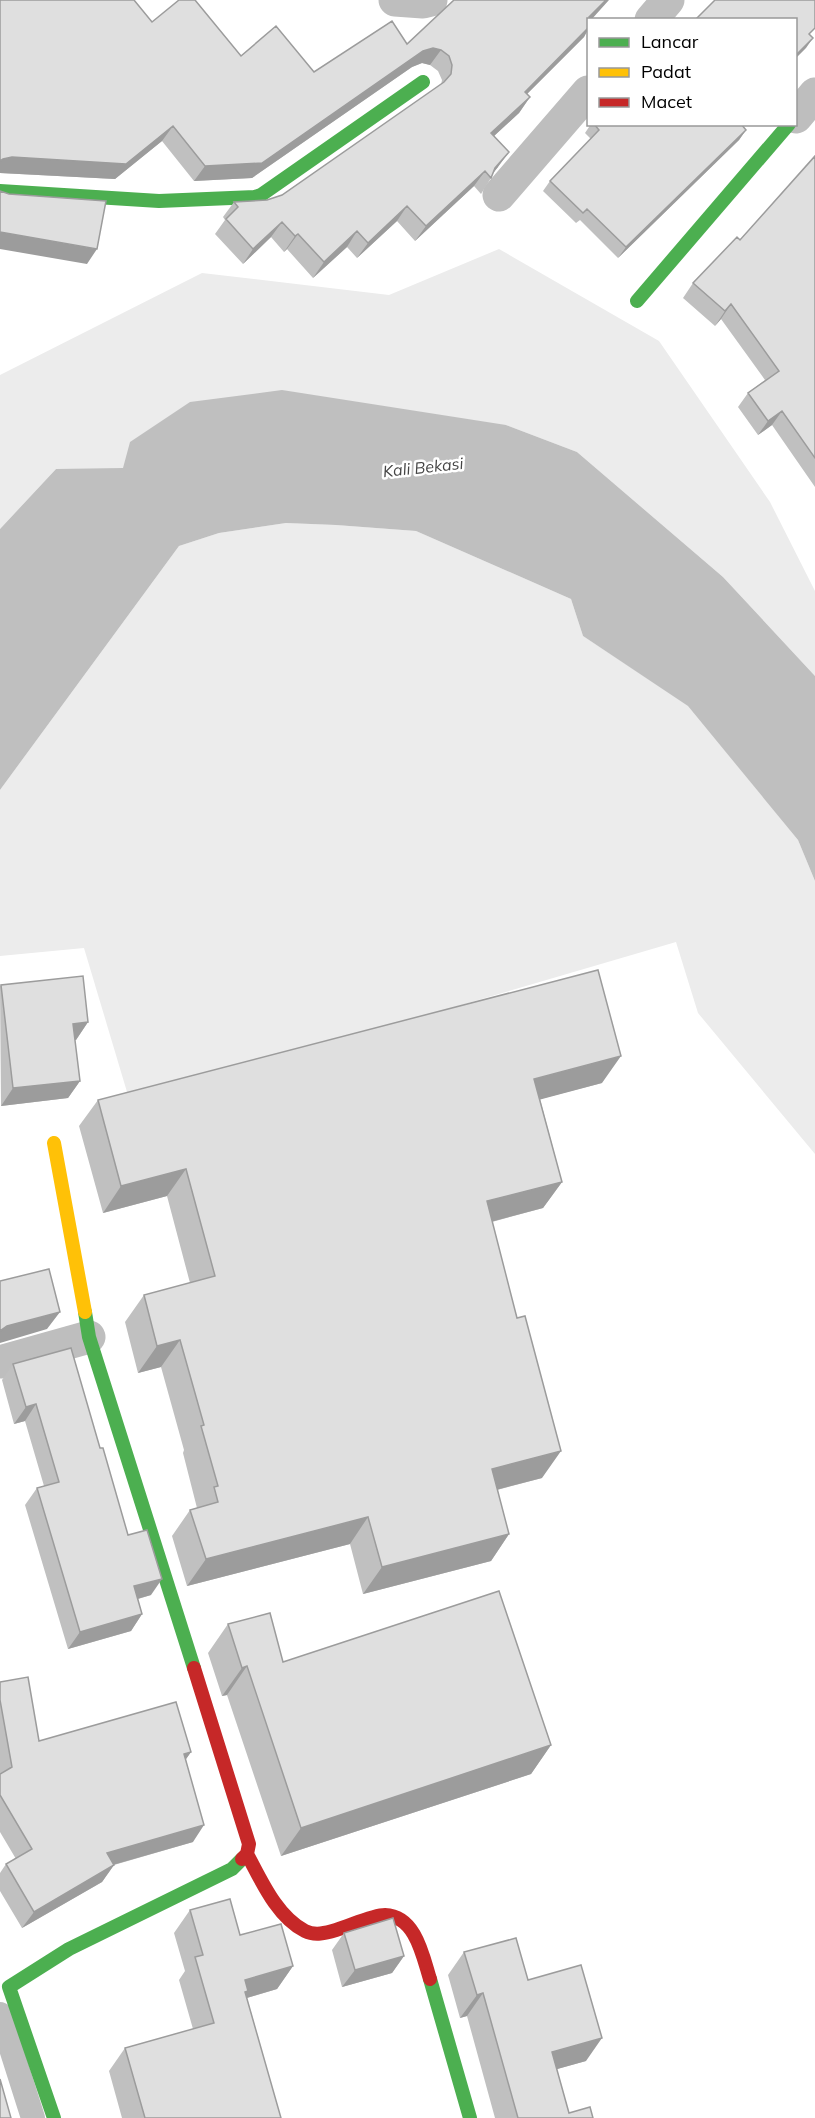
<svg xmlns="http://www.w3.org/2000/svg" width="815" height="2118" font-family="Mulish,sans-serif">
<style>
.green{fill:#ececec}
.water{fill:#bfbfbf}
.lines{fill:none;stroke-linecap:round;stroke-linejoin:round}
.lane{stroke:#bebebe;stroke-width:24}
.street{stroke:#bebebe;stroke-width:33}
.fast{stroke:#4caf50;stroke-width:14}
.slow{stroke:#ffc107;stroke-width:14}
.jam{stroke:#c62828;stroke-width:14}
.wall{fill:#c0c0c0}
.shaded-wall{fill:#9c9c9c}
.building{fill:#dfdfdf;stroke:#9c9c9c;stroke-width:1.5}
.labels{text-anchor:middle;stroke-width:5;stroke-linejoin:round;paint-order:stroke}
.water-label{font-size:16px;font-style:italic;fill:#444;stroke:#fff}
</style>
<rect width="100%" height="100%" fill="#fff"/>
<path class="green" d="M499 249 659 341 770 502 815 591V676L723 577 577 452 506 425 123 469H56L0 529V375L202 273 389 295Z
M286 523 336 525 416 531 571 599 583 636 688 705 798 840 815 881V1154L698 1013 676 942 130 1102 84 948 0 956V790L179 546 219 533Z"/>
<path class="water" d="M282 390 506 425 577 452 723 577 815 676V881L798 840 688 706 583 636 571 599 416 531 336 525 286 523 219 533 179 546 0 790V529L56 469 123 468 130 442 190 402Z"/>
<g class="lines">
<path class="lane" d="M0 2014 33 2118"/>
<path class="street" d="M395 0 423 2 431 0
M651 20 668 0
M796 117 815 94
M499 195 588 92
M0 1362 89 1337"/>
<path class="fast" d="M0 191 159 201 255 197 261 195 423 82
M637 301 789 124
M85 1312 89 1337 194 1668
M430 1979 470 2118
M54 2118 9 1987 69 1949 232 1869 242 1859"/>
<path class="slow" d="M54 1143 85 1312"/>
<path class="jam" d="M194 1668 249 1844 247 1854 242 1859
M247 1854C261 1880 277 1917 305 1931 315 1936 326 1933 336 1930 350 1926 372 1915 385 1915 416 1916 423 1957 430 1979"/>
</g>
<path class="wall" d="M592 19 584 37 527 94 530 97 519 113 494 136 498 167 493 173 491 178 481 194 474 186 415 241 397 221 357 258 347 247 313 278 287 249 284 252 271 237 243 264 215 234 225 220 223 217 234 202 267 200 282 195 441 85 442 80 438 71 430 65 422 63 412 67 252 178 194 181 162 141 115 179 0 173 152 22 241 56 314 72 407 44Z
M591 124H741L746 130 739 140 618 258 580 220 576 223 543 191 550 181 591 139 585 133Z
M815 156V487L772 425 758 435 738 407 748 393 765 380 721 319 715 326 683 298 693 283 740 240Z
M1 985 88 1022 76 1040H75L80 1081 68 1098 1 1106 0 986Z
M602 1083 540 1099 562 1182 543 1208 492 1222 542 1478 497 1490 509 1534 491 1561 363 1594 350 1544 187 1586 172 1536 190 1510 197 1508 183 1453 184 1450 161 1367 138 1373 125 1322 144 1295 190 1283 167 1196 103 1213 79 1126 98 1100Z
M13 1364 100 1448 128 1535 151 1595 138 1599 142 1614 131 1631 68 1649 25 1505 37 1488 44 1486 25 1421 14 1424 2 1380Z
M228 1624 283 1662 551 1745 531 1774 281 1856 227 1695 222 1696 208 1653Z
M0 1682 39 1741 191 1752 186 1759 193 1842 114 1865 102 1882 22 1928 0 1891V1873L6 1864 16 1859 0 1832Z
M190 1910 240 1935 293 1966 277 1989 247 1998 281 2118H122L109 2071 125 2048 193 2029 179 1980 185 1971 174 1933Z
M344 1933 404 1956 392 1973 342 1987 332 1950Z
M464 1952 528 1980 586 2061 557 2069 569 2113 593 2118H495L467 2016 460 2018 448 1975Z"/>
<path class="shaded-wall" d="M606 0H609L591 20 589 17Z
M588 28V30L584 37 514 107 525 92Z
M813 38 806 48 795 59V56Z
M433 48 441 50 430 65 422 63 412 67 252 178 194 181 205 166 423 51Z
M530 97 519 113 481 148 491 133Z
M173 126 162 141 115 179 0 173V161L3 159Z
M746 130 739 140 618 258 626 247Z
M509 152 498 167 490 177 495 168Z
M485 171 474 186 415 241 426 226Z
M407 206 397 221 357 258 368 243Z
M282 222 271 237 243 264 253 249Z
M357 231 347 247 313 278 324 262Z
M0 232 97 249 87 264 0 249Z
M298 234 287 249 284 252 295 236Z
M731 304 721 319 715 326 725 311Z
M782 411 772 425 758 435 768 421Z
M88 1022 76 1040 61 1042 73 1024Z
M621 1056 602 1083 516 1106 534 1079Z
M80 1081 68 1098 1 1106 13 1088Z
M186 1169 167 1196 103 1213 121 1186Z
M562 1182 543 1208 468 1228 487 1201Z
M60 1312 47 1329 0 1343V1331L7 1326Z
M180 1340 161 1367 138 1373 157 1346Z
M36 1404 25 1421 14 1424 26 1407Z
M561 1451 542 1478 473 1496 492 1469Z
M368 1517 350 1544 187 1586 206 1559Z
M509 1534 491 1561 363 1594 382 1567Z
M162 1579 151 1595 123 1603 134 1586Z
M142 1614 131 1631 68 1649 80 1632Z
M247 1666 227 1695 222 1696 242 1668Z
M551 1745 531 1774 281 1856 301 1828Z
M191 1752 179 1769 184 1754Z
M204 1825 193 1842 95 1870 107 1853Z
M114 1865 102 1882 22 1928 34 1912Z
M404 1956 392 1973 342 1987 355 1970Z
M293 1966 277 1989 243 1999 245 1980Z
M483 1993 467 2016 460 2018 477 1995Z
M602 2038 586 2061 536 2075 552 2052Z"/>
<path class="building" d="M0 0H134L152 22 179 0H195L241 56 276 26 314 72 392 21 407 44 454 0H606L589 17 592 20H588V28L525 92 530 97 491 133 509 152 495 168 491 178 485 171 426 226 407 206 368 243 357 231 324 262 298 234 295 236 282 222 253 249 226 219 238 207 234 202 267 200 282 195 444 82 451 74 452 65 449 56 441 50 433 48 423 51 262 163 205 166 173 126 126 164 12 157 3 159 0 161Z
M715 0H815V28L809 34 813 38 795 56V20H695Z
M594 124H741L746 130 626 247 587 209 583 213 550 181 599 130Z
M815 156V458L782 411 768 421 748 393 779 371 731 304 725 311 693 283 737 237 740 240Z
M0 191 9 194 106 201 97 249 0 232Z
M598 970 621 1056 534 1079 562 1182 487 1201 517 1318 525 1316 561 1451 492 1469 509 1534 382 1567 368 1517 206 1559 190 1510 218 1502 214 1487 218 1486 201 1426 204 1425 180 1340 157 1346 144 1295 215 1276 186 1169 121 1186 98 1100Z
M83 976 88 1022 73 1024 80 1081 13 1088 1 985Z
M49 1269 60 1312 7 1326 0 1331V1281Z
M71 1348 100 1448H103L128 1535 147 1530 162 1579 134 1586 142 1614 80 1632 37 1488 59 1482 36 1404 26 1407 13 1364Z
M499 1591 551 1745 301 1828 247 1666 242 1668 228 1624 270 1613 283 1662Z
M28 1677 39 1741 176 1702 191 1752 184 1754 204 1825 107 1853 114 1865 34 1912 6 1864 32 1849 0 1795V1774L12 1767 0 1700V1682Z
M230 1899 240 1935 281 1924 293 1966 245 1980 248 1991 245 1992 281 2118H145L125 2048 214 2023 195 1957 203 1955 190 1910Z
M393 1918 404 1956 355 1970 344 1933Z
M516 1938 528 1980 581 1965 602 2038 552 2052 569 2113 590 2107 593 2118H518L483 1993 477 1995 464 1952Z
M0 2079 11 2118H0Z"/>
<g class="labels">
<g class="water-label">
<text transform="translate(423 467) rotate(-6)" y="6">Kali Bekasi</text>
</g>
</g>
<rect x="587" y="18" width="210" height="108" fill="#ffffff" stroke="#999999" stroke-width="1.5"/>
<rect x="599" y="38" width="30" height="9" fill="#4caf50" stroke="#999999" stroke-width="1.5"/>
<text x="641" y="48" font-size="18" fill="#000000">Lancar</text>
<rect x="599" y="68" width="30" height="9" fill="#ffc107" stroke="#999999" stroke-width="1.5"/>
<text x="641" y="78" font-size="18" fill="#000000">Padat</text>
<rect x="599" y="98" width="30" height="9" fill="#c62828" stroke="#999999" stroke-width="1.5"/>
<text x="641" y="108" font-size="18" fill="#000000">Macet</text>
</svg>
